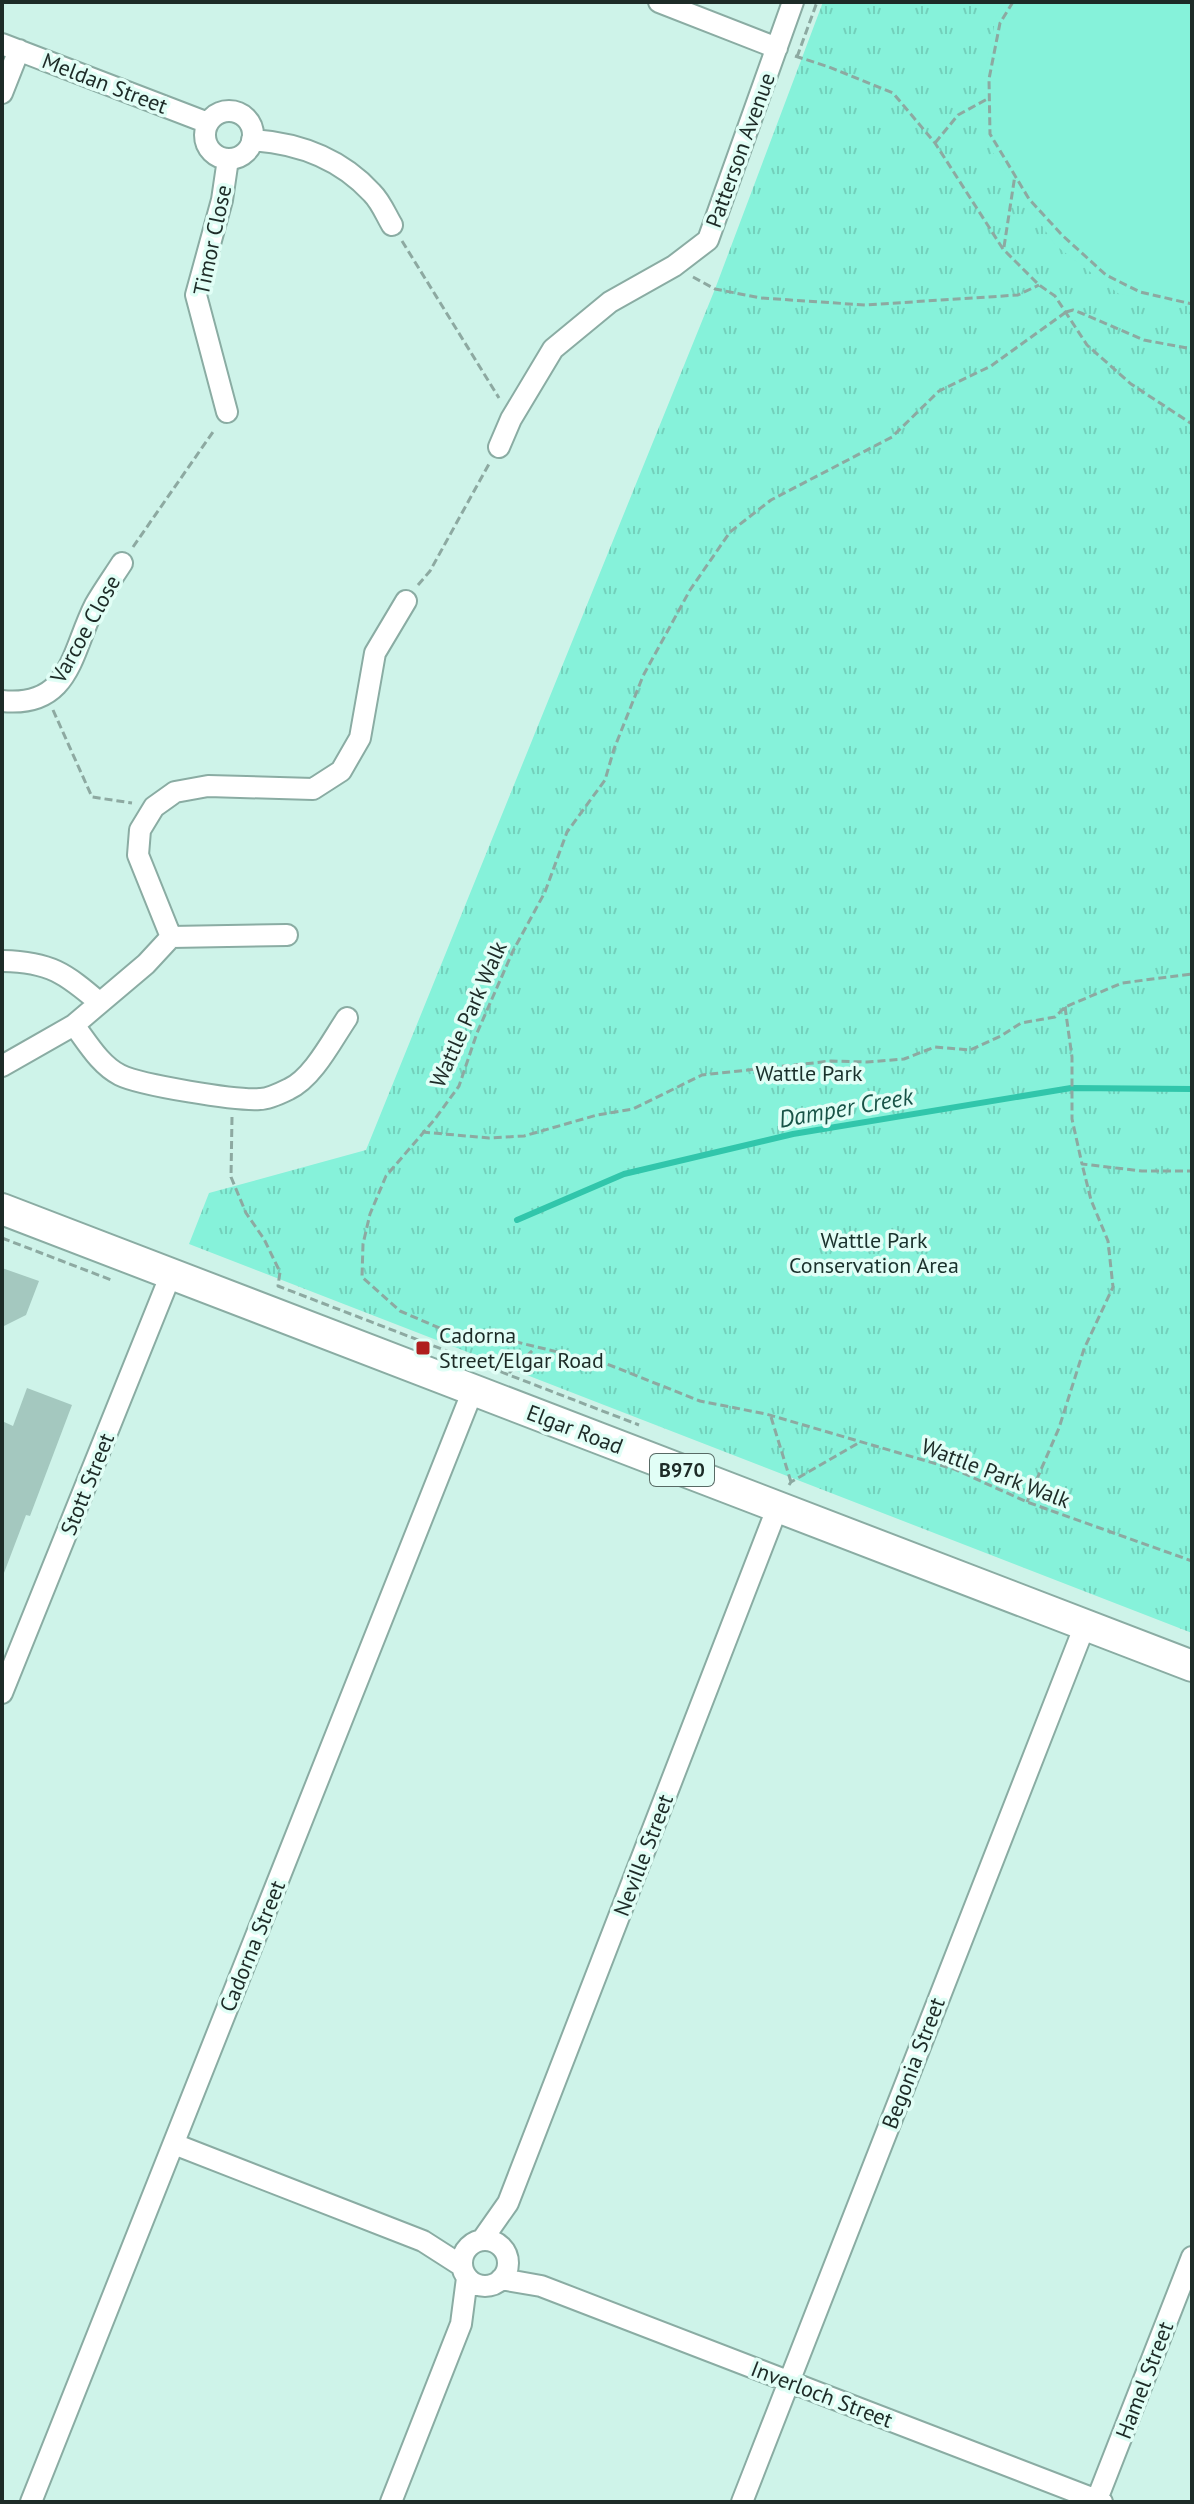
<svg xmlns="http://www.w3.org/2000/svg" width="1194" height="2504" font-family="'PT Sans',sans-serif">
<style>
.park{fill:url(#park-tufts)}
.pitch{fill:#86f2da}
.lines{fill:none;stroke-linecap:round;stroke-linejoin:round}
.stream{stroke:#31c6ab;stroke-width:6}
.building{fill:#a4c8bf}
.street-casing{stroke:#8aaca3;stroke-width:24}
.primary-casing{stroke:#8aaca3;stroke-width:34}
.path{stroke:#8da9a1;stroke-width:3;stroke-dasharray:8 4;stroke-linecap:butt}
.street{stroke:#fff;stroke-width:20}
.primary{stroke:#fff;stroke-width:30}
.poi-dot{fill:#af1e1d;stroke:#e1fef6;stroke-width:3}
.labels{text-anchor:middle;stroke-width:7;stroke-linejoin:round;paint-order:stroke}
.shield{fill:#e1fef6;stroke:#586a65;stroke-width:2}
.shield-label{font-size:20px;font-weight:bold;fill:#1d2b27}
.street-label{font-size:22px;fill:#1d2b27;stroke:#e1fef6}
.park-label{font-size:22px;fill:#1a312c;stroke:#e1fef6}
.poi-label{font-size:22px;fill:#1d2b27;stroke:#e1fef6;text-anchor:start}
.water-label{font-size:24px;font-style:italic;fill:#185347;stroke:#e1fef6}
</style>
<defs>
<pattern id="park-tufts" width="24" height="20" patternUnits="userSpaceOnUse" patternTransform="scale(2)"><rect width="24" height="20" fill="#86f2da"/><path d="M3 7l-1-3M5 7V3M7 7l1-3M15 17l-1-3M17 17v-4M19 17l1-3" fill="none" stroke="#73d0bb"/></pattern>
</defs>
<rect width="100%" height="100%" fill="#cef3e9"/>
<path class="park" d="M823 2H1192V1633L189 1244 209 1193 366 1150 715 289Z"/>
<path class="pitch" d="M1005 2H1192V306L1119 294 1055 245 983 138 985 73 997 11Z"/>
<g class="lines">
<path class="stream" d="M517 1220 624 1174 793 1134 1071 1088 1192 1089"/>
</g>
<path class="building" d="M2 1268 39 1281 26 1315 2 1327Z
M27 1388 72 1405 30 1516 26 1515 4 1573 2 1421 13 1426Z"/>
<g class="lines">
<defs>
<path id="street" d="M659 2 777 48
M2 44 208 123
M2 93 19 50
M205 135a24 24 0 1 1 48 0a24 24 0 1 1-48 0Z
M252 140C298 143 340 158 372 193 381 202 386 215 392 225
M227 412 196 295 222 200 228 159
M499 447 511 419 553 349 610 302 674 266 708 240 793 2
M2 701C71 708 71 652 95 605 103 591 113 577 122 563
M171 937 287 935
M3 961C50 962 65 973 100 1003
M74 1025C87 1042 100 1065 120 1075 140 1085 237 1101 260 1099 269 1099 281 1093 289 1089 313 1078 332 1040 347 1018
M2 1066 74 1025 146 964 171 937 138 855 140 830 154 807 175 792 208 786 313 789 341 771 360 738 375 653 406 601
M2 1693 171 1274
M174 2144 423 2241 462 2266
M482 2240 508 2203 778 1506
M462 2263a23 23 0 1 1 46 0a23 23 0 1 1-46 0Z
M501 2279 541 2286 1102 2502
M31 2502 473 1390
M391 2502 461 2324 467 2278
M742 2502 1085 1625
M1096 2502 1192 2257"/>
<path id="primary" d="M2 1209 1192 1666"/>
</defs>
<use href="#street" class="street-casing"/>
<use href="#primary" class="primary-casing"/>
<path class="path" d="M1013 2 1000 23 989 79 990 134 1029 199 1062 235 1106 275 1140 292 1192 304
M795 56 829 67 893 93 935 143 1003 249 1039 285 1055 296 1087 345 1131 384 1192 424
M797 57 817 2
M935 143 958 115 989 98
M402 241 499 398
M1004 247 1015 175
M693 277 715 289 761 298 865 305 1018 295 1039 285
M1066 312 991 366 939 391 892 437 771 500 730 532 690 590 643 676 614 749 605 780 567 832 545 892 513 951 477 1033 459 1086 435 1119 386 1176 370 1214 363 1244 362 1277 400 1311 444 1330 496 1337 607 1364 700 1401 766 1414 954 1469 1027 1502 1192 1561
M1066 312 1073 310 1081 313 1144 340 1192 349
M133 547 215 429
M418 585 430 571 489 464
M53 710 92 797 132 803
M1065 1007 1072 1057V1119L1082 1164 1142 1171H1192
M232 1117 231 1177 246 1213 264 1239 280 1272 278 1286 639 1425
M422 1132 489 1138 524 1136 597 1115 633 1109 702 1075 831 1061 867 1062 904 1059 935 1047 970 1050 1001 1036 1021 1023 1055 1017 1065 1007 1122 983 1192 974
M2 1238 114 1281
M509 1373 535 1348
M771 1417 791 1482
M789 1485 791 1482 860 1442
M1027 1502 1059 1428 1084 1349 1113 1287 1108 1241 1091 1200 1082 1164"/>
<use href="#street" class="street"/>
<use href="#primary" class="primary"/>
</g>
<rect class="poi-dot" x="415" y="1340" width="16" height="16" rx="4"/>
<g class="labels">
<rect class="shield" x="650" y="1454" width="64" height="32" rx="6"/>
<g class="shield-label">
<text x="682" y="1477">B970</text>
</g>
<g class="street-label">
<text transform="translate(105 83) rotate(21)" y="8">Meldan Street</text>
<text transform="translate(740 150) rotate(-70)" y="8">Patterson Avenue</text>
<text transform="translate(212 240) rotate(-78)" y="8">Timor Close</text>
<text transform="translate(85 629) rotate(-61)" y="8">Varcoe Close</text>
<text transform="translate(468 1014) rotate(-66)" y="8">Wattle Park Walk</text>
<text transform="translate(575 1429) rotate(21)" y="8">Elgar Road</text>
<text transform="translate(996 1473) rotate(21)" y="8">Wattle Park Walk</text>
<text transform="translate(87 1484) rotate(-68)" y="8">Stott Street</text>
<text transform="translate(643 1855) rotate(-69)" y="8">Neville Street</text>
<text transform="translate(252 1946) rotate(-68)" y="8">Cadorna Street</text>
<text transform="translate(913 2063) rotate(-69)" y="8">Begonia Street</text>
<text transform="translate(1144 2380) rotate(-69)" y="8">Hamel Street</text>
<text transform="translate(822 2394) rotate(21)" y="8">Inverloch Street</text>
</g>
<g class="park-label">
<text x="809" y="1081">Wattle Park</text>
<text x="874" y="1248">Wattle Park<tspan x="874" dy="25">Conservation Area</tspan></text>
</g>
<g class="poi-label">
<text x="439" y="1343">Cadorna<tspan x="439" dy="25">Street/Elgar Road</tspan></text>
</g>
<g class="water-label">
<text transform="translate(846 1108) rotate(-10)" y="8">Damper Creek</text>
</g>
</g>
<rect width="1194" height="2504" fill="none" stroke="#1d2b27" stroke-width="8"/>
</svg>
